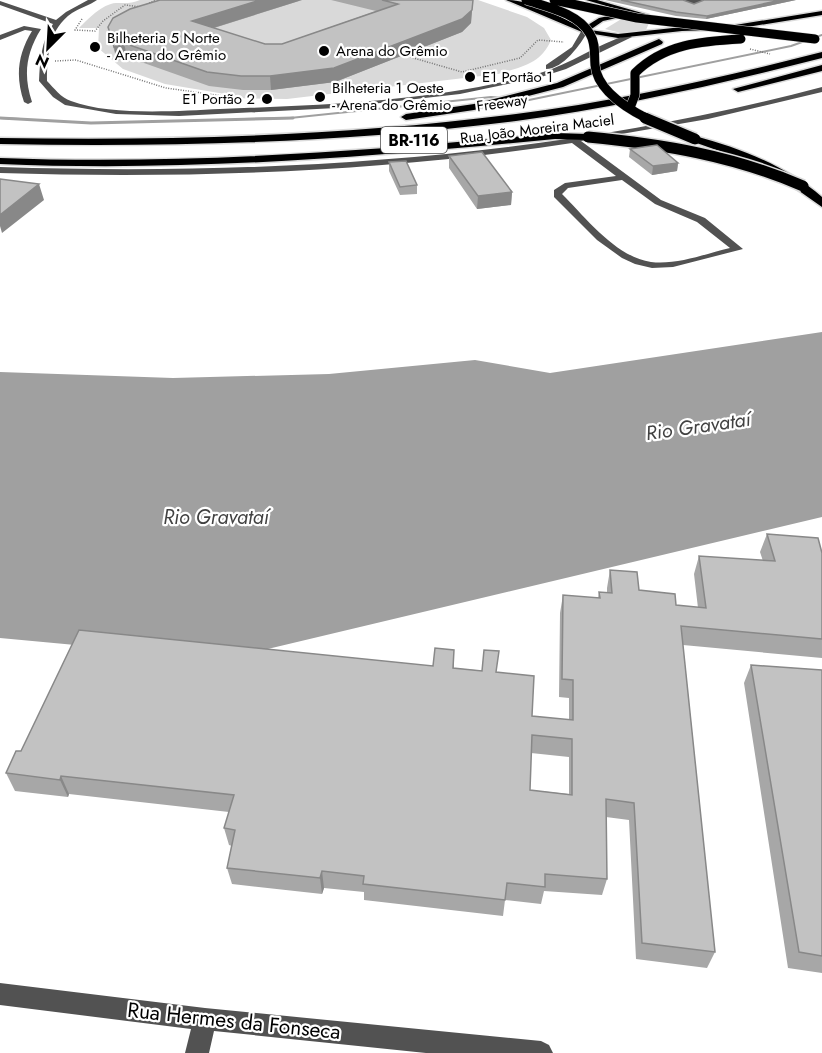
<svg xmlns="http://www.w3.org/2000/svg" width="822" height="1053" font-family="Jost,sans-serif">
<style>
.green{fill:#d9d9d9}
.water{fill:#a0a0a0}
.lines{fill:none;stroke-linecap:round;stroke-linejoin:round}
.stream-far1{stroke:#a0a0a0;stroke-width:2}
.stream{stroke:#a0a0a0;stroke-width:3}
.major-casing{stroke:#dbdbdb;stroke-width:3}
.highway-casing{stroke:#dbdbdb;stroke-width:3}
.path{stroke:#747474;stroke-width:1.5;stroke-dasharray:1 1.5;stroke-linecap:butt}
.minor{fill:#525252;fill-rule:evenodd}
.major{fill:#000;fill-rule:evenodd}
.highway{fill:#000;fill-rule:evenodd}
.highway-bridge-far1-casing{stroke:#dbdbdb;stroke-width:10;stroke-linecap:butt}
.highway-bridge-casing{stroke:#dbdbdb;stroke-width:14;stroke-linecap:butt}
.highway-bridge-far1{stroke:#000;stroke-width:9}
.highway-bridge{stroke:#000;stroke-width:11}
.wall{fill:#a7a7a7;fill-rule:evenodd}
.shaded-wall{fill:#888}
.building{fill:#c2c2c2;stroke:#888;stroke-width:1.5;fill-rule:evenodd}
.poi-dot{fill:#000;stroke:#fff;stroke-width:2}
.labels{text-anchor:middle;stroke-width:4.5;stroke-linejoin:round;paint-order:stroke}
.far-poi-label{font-size:15px;fill:#000;stroke:#fff;text-anchor:start}
.far-street-label{font-size:15px;fill:#000;stroke:#fff}
.shield{fill:#fff;stroke:#4c4c4c;stroke-width:1.5}
.shield-label{font-size:16px;font-weight:bold;fill:#000}
.water-label{font-size:20px;font-style:italic;fill:#414141;stroke:#fff}
.near-street-label{font-size:21px;fill:#000;stroke:#fff}
</style>
<rect width="100%" height="100%" fill="#fff"/>
<path class="green" d="M140 0H478L527 17 544 28 551 40C541 64 521 67 498 74L287 99 220 98 225 94 165 84 123 69 98 48 99 28H79C88 19 102 4 116 3 125 3 131 4 140 0Z
M623 18 649 23 646 30 625 34 605 29Z"/>
<path class="water" d="M822 332V517L226 659 0 638V372L173 378 329 374 475 360 550 373Z"/>
<g class="lines">
<path class="stream-far1" d="M0 118 21 119
M244 119 290 118 491 97 529 100 791 46 822 35"/>
<path class="stream" d="M0 118 91 123 293 118"/>
<defs>
<path id="major" d="M506 0C532 0 560 17 583 28L599 18 627 12 586 0H597L649 15 646 17 631 13 630 15 603 21 590 30 618 34 682 27 735 25 822 11V15L735 29 682 31 618 38 582 32Z"/>
<path id="highway" d="M659 39 663 42 662 44 563 87 474 110 406 120 401 117 406 114 474 104 557 83Z
M822 52V58C721 84 619 107 516 121 344 143 173 147 0 144V138C173 141 344 136 516 114 619 101 721 78 822 52Z
M822 65V71L738 92 733 89Z
M555 133 588 134 593 137 588 140 555 139C370 157 186 172 0 164V158C186 165 370 151 555 133Z
M695 136C740 148 787 166 822 197V207L775 174 742 159 691 141V137Z"/>
</defs>
<use href="#major" class="major-casing"/>
<use href="#highway" class="highway-casing"/>
<path class="path" d="M147 4 156 0
M82 19 75 30 95 31 103 21 125 5 141 7
M750 49 770 54
M403 55 462 72 520 58 538 40 564 42
M55 61 76 60 166 88 223 96"/>
<path class="minor" d="M88 0H97C90 5 80 8 72 13 49 29 47 55 47 81 54 88 61 98 71 101 110 116 178 111 220 109 327 105 437 101 540 73 571 64 597 44 628 35L632 37 566 69 541 77 460 94 336 108 179 116 116 114 65 105 53 97 39 81C40 61 41 41 53 24L0 5V1L56 20 66 12Z
M677 0H710L693 5Z
M24 26 41 29C26 53 23 75 32 102L28 104 24 102C15 76 18 54 32 31L25 30 0 40V35Z
M582 30 588 31C581 44 563 69 546 69V65L572 47Z
M822 87V92L708 119 581 141 661 200 705 218 743 249 673 267 652 268 635 264 622 258 597 240 554 197V190L565 183 616 176 572 143C383 172 191 179 0 173V167C275 176 555 158 822 87ZM622 180 655 204 697 222 730 248C705 254 677 265 651 262 616 257 586 218 562 194L568 188Z
M0 983 205 1008 541 1041 549 1045 553 1053H426L214 1031 209 1053H185L191 1029 0 1005Z"/>
<use href="#major" class="major"/>
<use href="#highway" class="highway"/>
<defs>
<path id="highway-bridge-far1" d="M526 0C547 7 578 13 590 34 596 44 594 54 595 65 597 90 628 109 648 119
M554 0 637 18 815 39
M630 108 635 95V73C664 44 702 41 741 39"/>
<path id="highway-bridge" d="M645 118 695 139
M588 137C663 144 734 156 803 186"/>
</defs>
<use href="#highway-bridge-far1" class="highway-bridge-far1-casing"/>
<use href="#highway-bridge" class="highway-bridge-casing"/>
<use href="#highway-bridge-far1" class="highway-bridge-far1"/>
<use href="#highway-bridge" class="highway-bridge"/>
</g>
<path class="wall" d="M302 0 214 28 265 44H282L376 11 331 0H472L471 23 462 32 335 82 271 90H243L209 86 127 57 117 61 108 27Z
M605 0H683L694 4 704 0H796L706 19 676 16Z
M630 149 678 163 677 171 652 175 629 157Z
M449 156 512 192 511 205 477 209 449 168Z
M389 162 417 185V194L400 195 389 171Z
M767 534 822 553V658L683 645 715 952 707 968 636 959 629 820 606 817 607 879 602 895 544 891 541 904 505 900 503 916 364 900V892L324 888 322 894 232 884 227 868 232 846 229 845 224 828 229 812 69 794 68 797 15 791 6 773 21 751 433 666 454 650V668L497 672 532 716 569 720V698L559 697 560 613 563 595 598 598 599 592H607V588L610 570 639 590 676 605 698 608 694 574 699 556 763 561 760 552ZM531 753 569 757V794L530 790Z
M751 665 822 670V973L788 968 744 683Z"/>
<path class="shaded-wall" d="M260 0H302L194 34 192 21Z
M473 0 471 23 462 32 335 82 271 90 270 76Z
M781 0H796L706 19 707 16Z
M124 43 127 57 117 61 114 47Z
M678 163 677 171 652 175 653 166Z
M39 184 44 200 2 233 0 226V215Z
M512 192 511 205 477 209 478 196Z
M61 776 69 794 68 797 60 780Z
M322 871 324 888 322 894 320 878Z"/>
<path class="building" d="M160 0H260L192 21 265 44H282L398 4 382 0H473L472 10 462 19 334 68 270 76H241L207 72 124 43 114 47 108 27 113 18 130 9Z
M621 0H683L694 4 704 0H781L707 16 676 12Z
M657 145 678 163 653 166 630 149Z
M482 152 512 192 478 196 449 156Z
M406 161 417 185 400 187 389 162Z
M0 179 39 184 0 215Z
M767 534 818 538 822 553V639L681 626 715 952 642 943 634 803 606 799 607 879 545 874V887L507 883 505 900 363 884 364 876 322 871 320 878 227 868 235 830 224 828 234 795 61 776 60 780 6 773 16 751H21L79 630 433 666 435 648 454 650 453 668 482 671 484 650 499 651 496 672 534 676 532 716 573 720V680L562 679 563 595 600 598 599 592 612 593 610 570 637 572 639 590 675 594 676 605 706 608 699 556 775 561ZM532 735 572 739V795L530 790Z
M751 665 822 670V956L799 952Z"/>
<g class="poi-dot">
<circle cx="95" cy="47" r="6"/>
<circle cx="324" cy="51" r="6"/>
<circle cx="470" cy="77" r="6"/>
<circle cx="320" cy="97" r="6"/>
<circle cx="267" cy="99" r="6"/>
</g>
<g class="labels">
<g class="far-poi-label">
<text x="107" y="43">Bilheteria 5 Norte<tspan x="107" dy="17">- Arena do Grêmio</tspan></text>
<text x="336" y="56">Arena do Grêmio</text>
<text x="482" y="82">E1 Portão 1</text>
<text x="332" y="93">Bilheteria 1 Oeste<tspan x="332" dy="17">- Arena do Grêmio</tspan></text>
<text x="255" y="104" text-anchor="end">E1 Portão 2</text>
</g>
<g class="far-street-label">
<text transform="translate(502 103) rotate(-8)" y="5">Freeway</text>
<text transform="translate(537 129) rotate(-7)" y="5">Rua João Moreira Maciel</text>
</g>
<rect class="shield" x="381" y="127" width="66" height="26" rx="4.5"/>
<g class="shield-label">
<text x="414" y="146">BR-116</text>
</g>
<g class="water-label">
<text transform="translate(698 426) rotate(-8)" y="7">Rio Gravataí</text>
<text x="216" y="524">Rio Gravataí</text>
</g>
<g class="near-street-label">
<text transform="translate(234 1021) rotate(6)" y="7">Rua Hermes da Fonseca</text>
</g>
</g>
<g transform="translate(48 48) rotate(204)" stroke="#ffffff" stroke-width="4.5" paint-order="stroke">
<path d="M0-4.5L10 22L0 15L-10 22Z" fill="#000000"/>
<text y="-9" font-size="16" font-weight="bold" text-anchor="middle" fill="#000000">N</text>
</g>
</svg>
